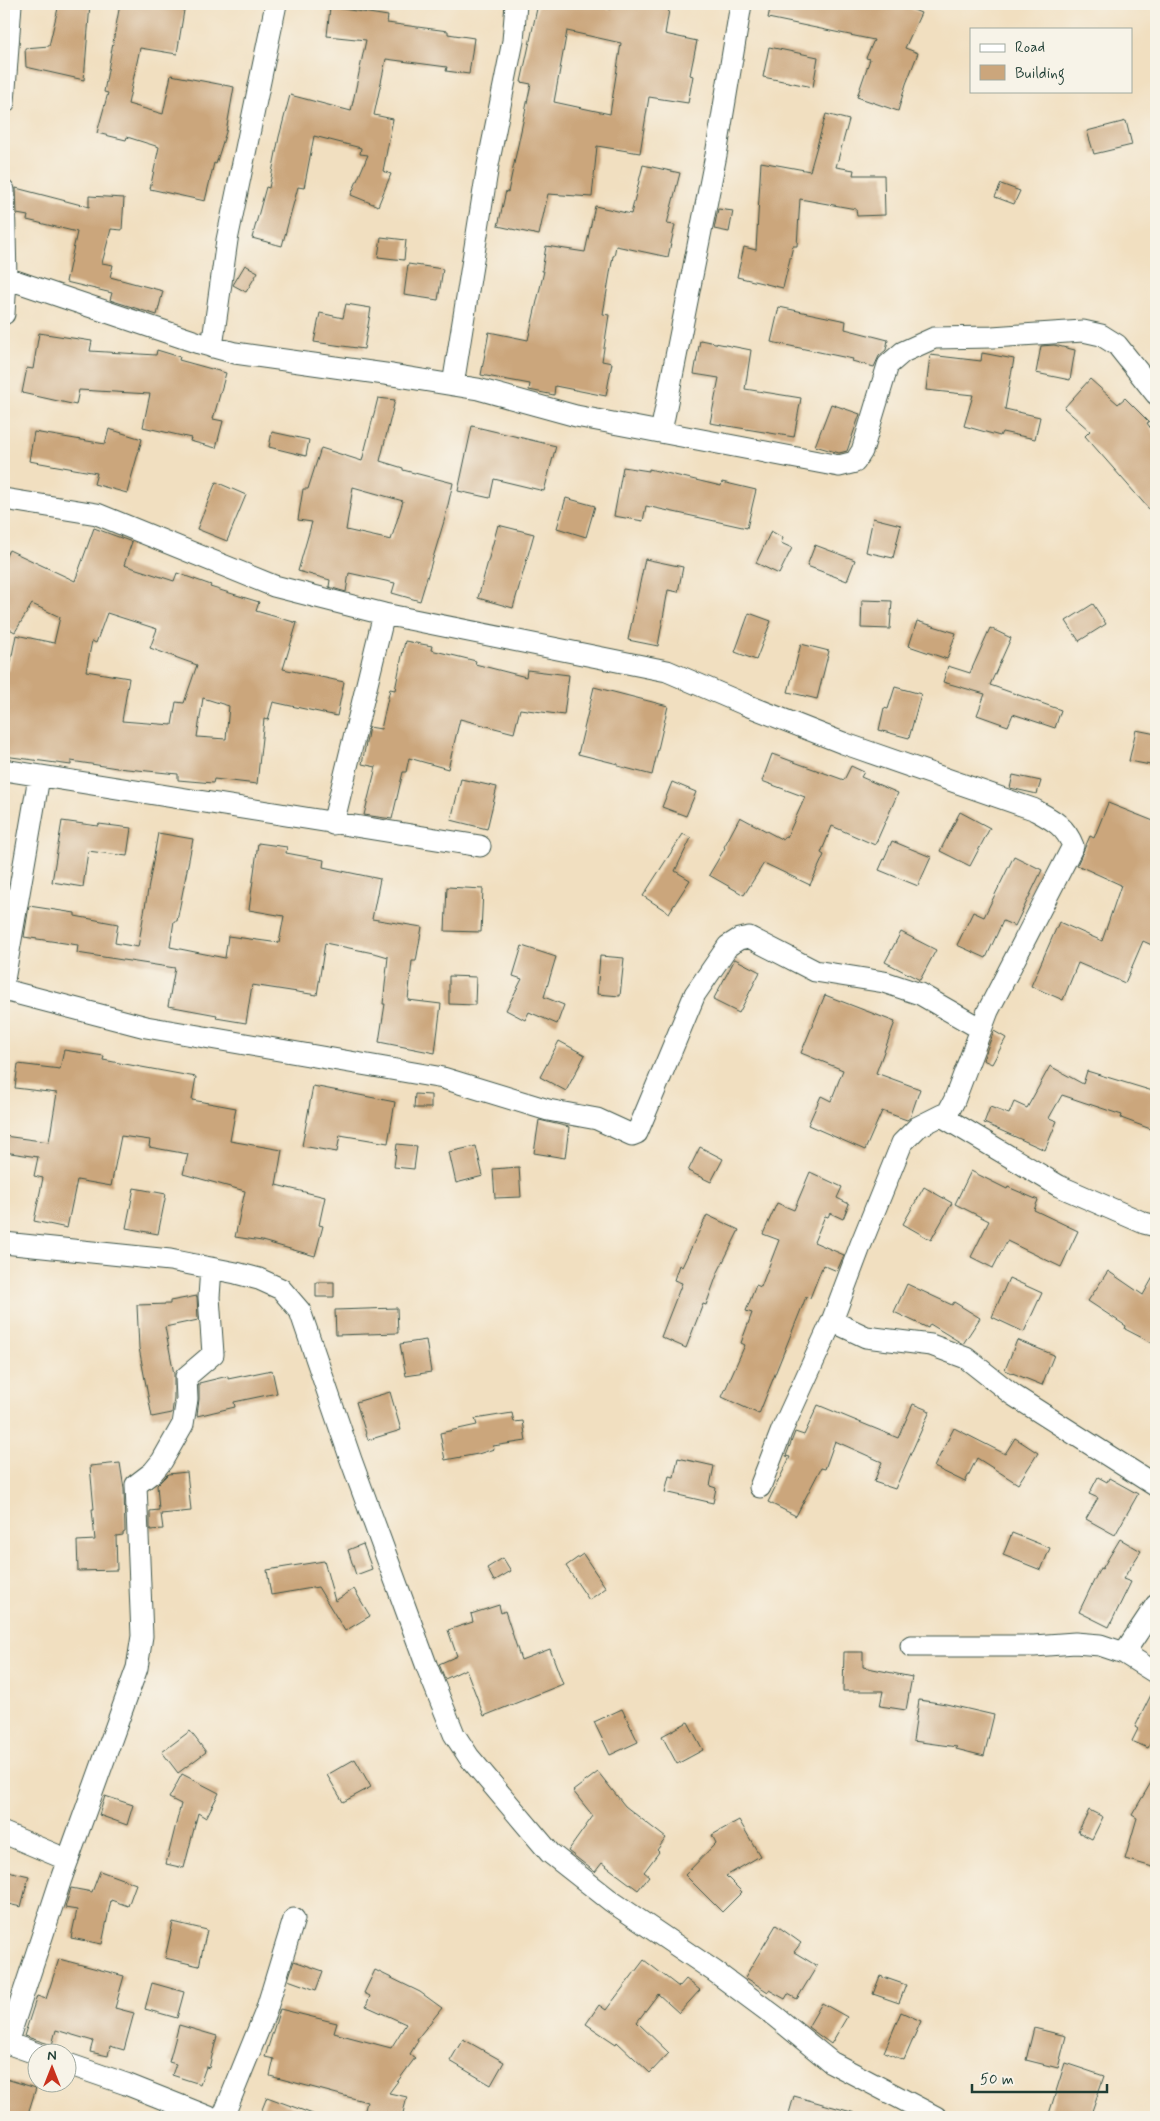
<svg xmlns="http://www.w3.org/2000/svg" width="1160" height="2121" font-family="Mynerve,sans-serif">
<style>
.building{fill:#cba67c;fill-rule:evenodd}
.lines{fill:none;stroke-linecap:round;stroke-linejoin:round}
.street-casing{stroke:#3e5549;stroke-width:23}
.street{stroke:#fff;stroke-width:21}
</style>
<rect width="100%" height="100%" fill="#f7f3e8"/>
<filter id="ink" filterUnits="userSpaceOnUse"><feTurbulence type="fractalNoise" baseFrequency=".02" numOctaves="2"/><feDisplacementMap in="SourceGraphic" scale="10" xChannelSelector="R" yChannelSelector="G"/><feConvolveMatrix kernelMatrix="1 2 1 2 8 2 1 2 1" color-interpolation-filters="sRGB"/></filter>
<filter id="wash" filterUnits="userSpaceOnUse"><feTurbulence type="fractalNoise" baseFrequency=".0096" numOctaves="4" result="noise"/><feDisplacementMap in="SourceGraphic" scale="20" xChannelSelector="R" yChannelSelector="G"/><feGaussianBlur stdDeviation="1.12" result="paint"/><feColorMatrix in="noise" values="0 0 0 0 0 0 0 0 0 0 0 0 0 0 0 0 0 1.4 0 .05"/><feComposite in="paint" operator="in"/></filter>
<g filter="url(#wash)">
<rect width="100%" height="100%" fill="#f1dfc0"/>
<g id="blocks">
<path class="building" d="M59 4H90L84 80 26 67 25 48 49 46Z
M120 4H185L177 54 140 48 128 104 163 114 171 75 234 87 226 132 216 164 214 163 205 201 150 189 159 147 127 137 126 140 97 133 108 93 104 92Z
M538 4H589L610 9V4H670L665 34 697 41 690 75 693 76 688 103 649 97 640 153 597 146 592 197 548 194 539 235 498 226 506 191 508 192 531 84 521 82ZM567 31 621 43 610 114 554 102Z
M771 4H899L921 13 905 48 918 53 906 84 898 111 857 97 870 59 866 58 874 40 768 18Z
M330 7 388 16 387 23 448 31V34L474 38 469 74 446 71 447 67 386 59 374 115 393 119 383 171 391 174 378 206 351 195 368 155 360 154 361 148 314 136 304 188 298 187 282 246 252 238 266 187 269 188 279 137 290 95 351 111 366 40 327 36Z
M769 47 818 57 813 87 763 77Z
M826 114 849 120 836 167 854 170 853 175H884L885 215 857 216 856 209 800 199 797 246H793L783 288 737 277 744 247 756 250 761 162 810 171Z
M1126 121 1132 145 1094 154 1087 131Z
M643 165 680 173 667 224 675 225 668 257 616 246 614 256H613L603 314 609 315 602 361 612 363 606 396 555 386 554 395 529 390 530 384 481 375 489 332 528 340 544 271H542L546 246 585 252 595 206 631 214Z
M1001 184 1020 191 1014 204 995 197Z
M16 188 89 207V196L124 198 122 230 111 229 102 263 113 265 110 277 163 291 157 315 110 300 112 293 66 282 77 232 27 220 28 216 17 214Z
M718 209 733 211 729 232 714 229Z
M381 237 406 240 404 260 378 257Z
M408 264 443 269 438 300 404 295Z
M245 265 258 272 246 292 233 285Z
M346 304 371 308 364 349 314 342 320 313 343 318Z
M779 307 846 321 845 329 888 340 886 350 879 356 874 367 852 361 853 359 771 342Z
M39 333 92 341 90 351 156 355 157 350 180 357 179 360 226 373 213 419 223 421 216 448 190 441 191 438 143 427 150 394 79 390 76 405 22 393 27 368 33 369Z
M700 340 751 350 745 389 801 398 794 437 710 423 719 378 694 374Z
M1054 345 1075 350 1070 380 1036 373 1041 346Z
M982 353 1014 359 1005 409 1040 417 1035 439 1002 432 1000 436 964 426 973 395 926 390 930 355 981 361Z
M1090 379 1118 404 1125 398 1149 422 1147 423 1156 436V517L1085 436 1090 431 1064 408Z
M378 398 395 400 380 461 403 468V470L453 483 445 518 420 601 392 593 395 583 349 573 346 592 329 587 330 580 298 571 312 522 298 520 303 489H308L321 448 362 461ZM353 487 403 501 391 540 346 530Z
M831 404 860 414 847 451 839 453 815 446Z
M472 426 556 446 544 491 494 479 490 498 458 491Z
M109 429 142 439 127 493 94 484 97 473 29 461 34 432 105 444Z
M272 432 309 440 306 456 269 447Z
M623 467 649 471V469L721 486 722 482 756 490 747 528 646 506 643 521 614 516Z
M216 482 246 495 227 541 197 529Z
M566 498 595 506 586 537 557 528Z
M873 518 901 525 893 558 866 552Z
M498 525 534 534 513 608 478 598Z
M94 528 132 542 124 565 174 581 177 573 211 585 210 587 259 602 256 611 297 623 283 669 344 682 337 716 273 702 268 720 264 719 257 784 214 779 213 783 178 780V774L117 768 71 761V765L4 756V670L9 671 16 635 54 643 60 617 32 604 15 632 4 626V560L9 550 75 581ZM107 613 157 629 150 648 197 665 184 703 176 702 172 725 122 721 129 678 86 671 92 641 96 643ZM203 698 229 706 226 739 197 737Z
M771 531 783 538 781 543 792 548 779 574 756 563Z
M815 545 855 560 847 581 807 566Z
M645 559 683 567 678 592 668 590 658 646 628 640Z
M862 600 892 601 890 629 861 628Z
M1093 604 1106 624 1079 641 1066 621Z
M749 613 771 621 756 660 735 652Z
M917 621 956 633 947 659 909 646Z
M990 628 1011 638 990 685 1061 710 1055 728 1013 714 1008 726 977 715 985 694 943 682 948 666 970 673Z
M405 641 432 646 431 650 476 661 475 664 526 677 527 670 569 675 564 715 520 709 514 733 460 719 448 769 409 758 406 772H403L392 819 364 815 376 767 362 764 369 727 381 729 390 689 395 690Z
M801 644 829 651 817 699 788 692Z
M594 687 668 706 652 775 618 766V764L578 754Z
M895 687 921 694 909 738 879 730 884 708 888 709Z
M1136 730 1156 734V766L1129 761Z
M772 754 844 780 851 766 864 772 861 777 898 793 875 845 832 826 821 853 824 855 810 885 764 863 744 895 709 875 725 848 724 847 740 817 783 840 785 836 787 837 805 797 762 781Z
M1013 775 1041 781 1037 794 1010 788Z
M461 779 497 787 487 829 451 820Z
M672 782 696 792 686 816 662 807Z
M1108 803 1156 822V947L1143 941 1125 983 1078 963 1063 1000 1031 986 1059 922 1102 941 1121 885 1077 865 1090 836 1094 838Z
M960 812 990 828 970 866 940 851Z
M62 821 98 826 99 824 131 828 127 856 88 851 83 887 52 882Z
M158 833 193 839 177 921H174L170 947 225 958 228 936 279 943 284 916 249 910 258 843 287 847 286 853 324 860 323 867 380 879 372 919 422 927 416 961H412L408 1000 441 1004 435 1053 379 1042 385 1004H383L388 957 378 954 325 943 317 995 252 985 246 1023 216 1018 217 1015 168 1006 175 968 77 953 78 945 24 937 29 906 75 913V916L118 924 115 943 138 947Z
M683 834 691 838 675 871 690 880 669 913 643 896Z
M892 841 931 857 918 886 879 870Z
M1014 856 1042 870 1015 926 1003 921 986 958 957 945 973 912 984 917Z
M447 887 483 889 481 932 445 931Z
M901 932 936 950 920 980 885 962Z
M522 946 556 957 544 997 564 1005 557 1024 529 1012 525 1020 506 1010 522 979 513 976Z
M600 956 624 958 620 996 597 994Z
M735 959 760 972 739 1013 713 1000Z
M449 976 476 977 475 1005 449 1004Z
M825 995 895 1022 876 1073 920 1089 910 1118 907 1120 882 1111 865 1150 808 1125 821 1096 831 1101 843 1070 801 1053Z
M994 1031 1006 1038 992 1064 983 1060Z
M559 1041 585 1055 566 1091 540 1077Z
M64 1050 104 1056 103 1060 196 1077 192 1100 236 1108 230 1141 282 1150 276 1185 325 1197 319 1225 323 1226 315 1256 262 1241 235 1237 245 1191 183 1174 188 1154 149 1147 150 1140 121 1136 111 1186 77 1180 67 1228 34 1221 43 1178 34 1176 38 1157 4 1152V1136L49 1142 57 1093 15 1088 18 1064 60 1069Z
M1050 1066 1083 1084 1087 1071 1156 1092V1131L1121 1118 1122 1115 1062 1095 1049 1118 1057 1121 1045 1150 984 1123 990 1107 1009 1114 1014 1102 1027 1108Z
M313 1086 395 1102 388 1143 340 1135 337 1152 302 1146Z
M415 1094 431 1095V1108H414Z
M539 1120 569 1127 565 1158 534 1153Z
M397 1144 417 1146 414 1169 394 1167Z
M476 1146 483 1176 456 1183 449 1152Z
M700 1147 723 1159 711 1182 688 1171Z
M519 1167 521 1197 495 1198 493 1169Z
M971 1171 1007 1189 1008 1187 1038 1200 1034 1210 1078 1231 1061 1267 1007 1241 993 1268 971 1257 989 1221 955 1204Z
M810 1172 842 1187 837 1198 849 1204 843 1219 830 1213 828 1217 825 1216 814 1242 844 1255 837 1271 823 1265 810 1298 806 1297 759 1414 722 1397 745 1345 741 1343 752 1313 746 1311 756 1285 761 1287 779 1240 763 1234 777 1203 794 1210Z
M924 1187 952 1203 931 1240 903 1224Z
M134 1188 166 1194 158 1234 126 1228Z
M707 1215 739 1230 718 1272 706 1305 703 1304 686 1348 661 1337 682 1283 674 1280 679 1265 682 1267Z
M1108 1271 1143 1295 1156 1272V1335L1152 1343 1125 1329 1126 1326 1088 1301Z
M1009 1278 1042 1293 1024 1332 992 1317Z
M316 1282H334V1297H316Z
M907 1284 952 1305 954 1302 980 1318 963 1344 930 1324 928 1328 894 1312Z
M197 1296 198 1320 165 1327 174 1374V1398L172 1413 152 1417 139 1348 137 1305 170 1304V1301Z
M397 1308 398 1333 336 1335 335 1310Z
M426 1340 431 1372 406 1376 400 1344Z
M1017 1340 1054 1355 1042 1385 1005 1370Z
M272 1370 277 1393 234 1402 235 1407 197 1416 199 1399V1383L228 1376V1379Z
M390 1392 401 1430 368 1440 356 1402Z
M913 1404 930 1411 895 1489 874 1482 882 1462 835 1441 825 1469 821 1468 796 1516 768 1502 790 1457 786 1456 795 1432 804 1435 818 1405 898 1438Z
M512 1413 514 1422 523 1421 526 1441 493 1446 494 1449 478 1454 445 1460 440 1433 477 1425 475 1419Z
M954 1428 1005 1454 1015 1438 1038 1453 1018 1484 977 1458 965 1482 934 1467Z
M678 1458 714 1466 710 1486 716 1488 713 1503 665 1492 669 1476 674 1477Z
M120 1463 124 1489 125 1532 123 1533V1535L116 1536 117 1570 78 1571 77 1541 95 1540 92 1509H94L90 1466Z
M187 1472 191 1511 161 1514 163 1529 150 1530V1511L159 1510 157 1485 168 1474Z
M1098 1477 1107 1482 1109 1478 1138 1494 1115 1535 1086 1519 1098 1498 1089 1494Z
M1012 1533 1050 1548 1041 1570 1003 1555Z
M1120 1539 1141 1551 1123 1579 1131 1582 1109 1627 1079 1612 1100 1568 1102 1569Z
M363 1544 372 1569 356 1575 348 1550Z
M583 1554 606 1588 589 1600 566 1566Z
M503 1558 511 1571 494 1581 487 1568Z
M324 1561 335 1601 354 1589 370 1616 345 1631 318 1587 271 1595 267 1570Z
M499 1605 501 1613 505 1611 521 1660 550 1649 563 1684 484 1716 466 1669 445 1679 439 1664 457 1656 448 1630 473 1622 471 1614Z
M844 1652H863V1667L912 1677 906 1710 880 1706 883 1691H843Z
M1156 1685V1731L1148 1748 1132 1741 1138 1729 1135 1727Z
M919 1700 946 1704 994 1715 984 1756 956 1749 957 1747 913 1741Z
M622 1709 638 1742 610 1755 594 1722Z
M688 1722 703 1750 677 1764 662 1736Z
M190 1731 206 1752 178 1773 162 1752Z
M355 1759 371 1787 343 1802 327 1775Z
M598 1772 625 1806 666 1838 657 1850 659 1852 644 1872 649 1876 638 1890 602 1863 595 1872 568 1851 593 1816 573 1791Z
M182 1774 219 1793 206 1818 198 1813 184 1868 166 1864 181 1804 169 1798Z
M1156 1774V1868L1125 1859 1137 1818 1132 1815Z
M105 1796 133 1805 127 1825 99 1815Z
M1089 1810 1103 1817 1092 1839 1078 1832Z
M739 1820 760 1856 726 1876 742 1892 722 1912 685 1875 716 1843 712 1835Z
M4 1870 29 1876 21 1907 4 1903Z
M100 1871 136 1884 128 1906 111 1900 102 1944 71 1938 77 1910 65 1908 71 1888 92 1892Z
M173 1922 207 1930 199 1966 165 1958Z
M776 1925 801 1943 794 1952 817 1966 797 1999 788 1994 785 1999 769 1990 768 1992 745 1977Z
M59 1959 124 1976 115 2008 134 2013 124 2050 110 2046 108 2056 90 2052 93 2041 56 2030 52 2045 24 2036 37 1996 46 1999Z
M644 1960 679 1987 686 1979 700 1990 679 2013 658 1994 637 2022 669 2053 650 2073 617 2042 616 2044 586 2024 599 2005 606 2010Z
M294 1961 323 1971 316 1990 288 1980Z
M375 1970 420 1992 442 2008 417 2039 418 2041 410 2054 415 2058 389 2093 407 2097 402 2117H363L367 2102 270 2076 274 2059 265 2057 280 2009 337 2023 334 2033 391 2048 406 2024 366 2006 370 1996 364 1993Z
M880 1976 906 1985 899 2003 873 1994Z
M152 1983 184 1992 177 2018 145 2009Z
M822 2003 847 2017 831 2044 808 2027Z
M901 2012 921 2021 904 2060 884 2052Z
M179 2025 217 2036 209 2068 206 2067 200 2084 172 2075 176 2064 169 2062Z
M1034 2028 1066 2036 1058 2068 1026 2060Z
M463 2039 504 2062 491 2085 450 2061Z
M1065 2063 1104 2076 1090 2117H1048Z
M6 2079 36 2088 27 2117H4V2089Z
M794 2096 855 2113 854 2117H788Z
M267 2097 318 2116V2117H259Z"/>
</g>
</g>
<g filter="url(#ink)">
<use href="#blocks" fill-opacity="0" stroke="#3e5549" stroke-width="1"/>
<g class="lines">
<defs>
<path id="street" d="M4 103 11 4
M4 190 6 278 4 314
M6 278 199 343 235 353 392 375 478 389 576 416 839 466 855 462 862 451 888 365 903 352 934 338 992 337 1083 331 1101 335 1117 345 1156 394
M212 347 227 240 276 4
M453 385 488 165 513 41 516 4
M661 432 716 155 741 4
M4 499 97 514 274 586 384 614 667 671 744 704 843 743 1033 809C1051 819 1065 825 1073 846L988 1011 954 1101 945 1118 942 1115 918 1127 902 1143 861 1244 832 1321 782 1430 760 1487
M4 770 480 846
M333 824 384 614
M4 980 39 777
M4 990 146 1027 443 1078 548 1110 597 1119 632 1135 637 1133 695 994 728 946 739 939 749 937 815 971 884 982 920 994 981 1029
M945 1118 1059 1186 1144 1223 1156 1226
M4 1243 170 1260 236 1273 259 1279 281 1289 300 1311 351 1460 427 1667 454 1734 469 1757 550 1853 611 1901 714 1971 776 2017 831 2062 936 2117
M832 1321 866 1337 931 1345 966 1358 1013 1395 1156 1486
M911 1646H1034L1075 1643 1100 1645 1124 1653 1156 1673
M1124 1653 1156 1605
M4 1833 68 1860
M4 2042 38 2054
M7 2043 61 1879 137 1668 142 1636 136 1485 153 1472 162 1461 183 1424 187 1399 186 1377 213 1354 209 1297 211 1268
M68 2064 126 2084 209 2117
M223 2117 266 2011 294 1919"/>
</defs>
<use href="#street" class="street-casing"/>
<use href="#street" class="street"/>
</g>
</g>
<rect width="1160" height="2121" fill="none" stroke="#f7f3e8" stroke-width="20"/>
<rect x="970" y="28" width="162" height="65" fill="#f7f3e8" stroke="#a1aaa0"/>
<rect x="980" y="44" width="25" height="8" fill="#ffffff" stroke="#a1aaa0"/>
<text x="1015" y="52" font-size="15" fill="#1f3d34">Road</text>
<rect x="980" y="65" width="25" height="15" fill="#cba67c" stroke="#a1aaa0"/>
<text x="1015" y="78" font-size="15" fill="#1f3d34">Building</text>
<g transform="translate(52 2068)"><circle r="24" fill="#f7f3e8" stroke="#a1aaa0"/>
<path d="M0-4L9 19L0 12L-9 19Z" fill="#c8321e"/>
<text y="-8" font-size="14" font-weight="bold" text-anchor="middle" fill="#1f3d34">N</text>
</g>
<path d="M972 2084v8h135v-8" fill="none" stroke="#1f3d34" stroke-width="2.5"/>
<text x="980" y="2084" font-size="15" fill="#1f3d34" stroke="#f7f3e8" stroke-width="4" paint-order="stroke">50 m</text>
</svg>
